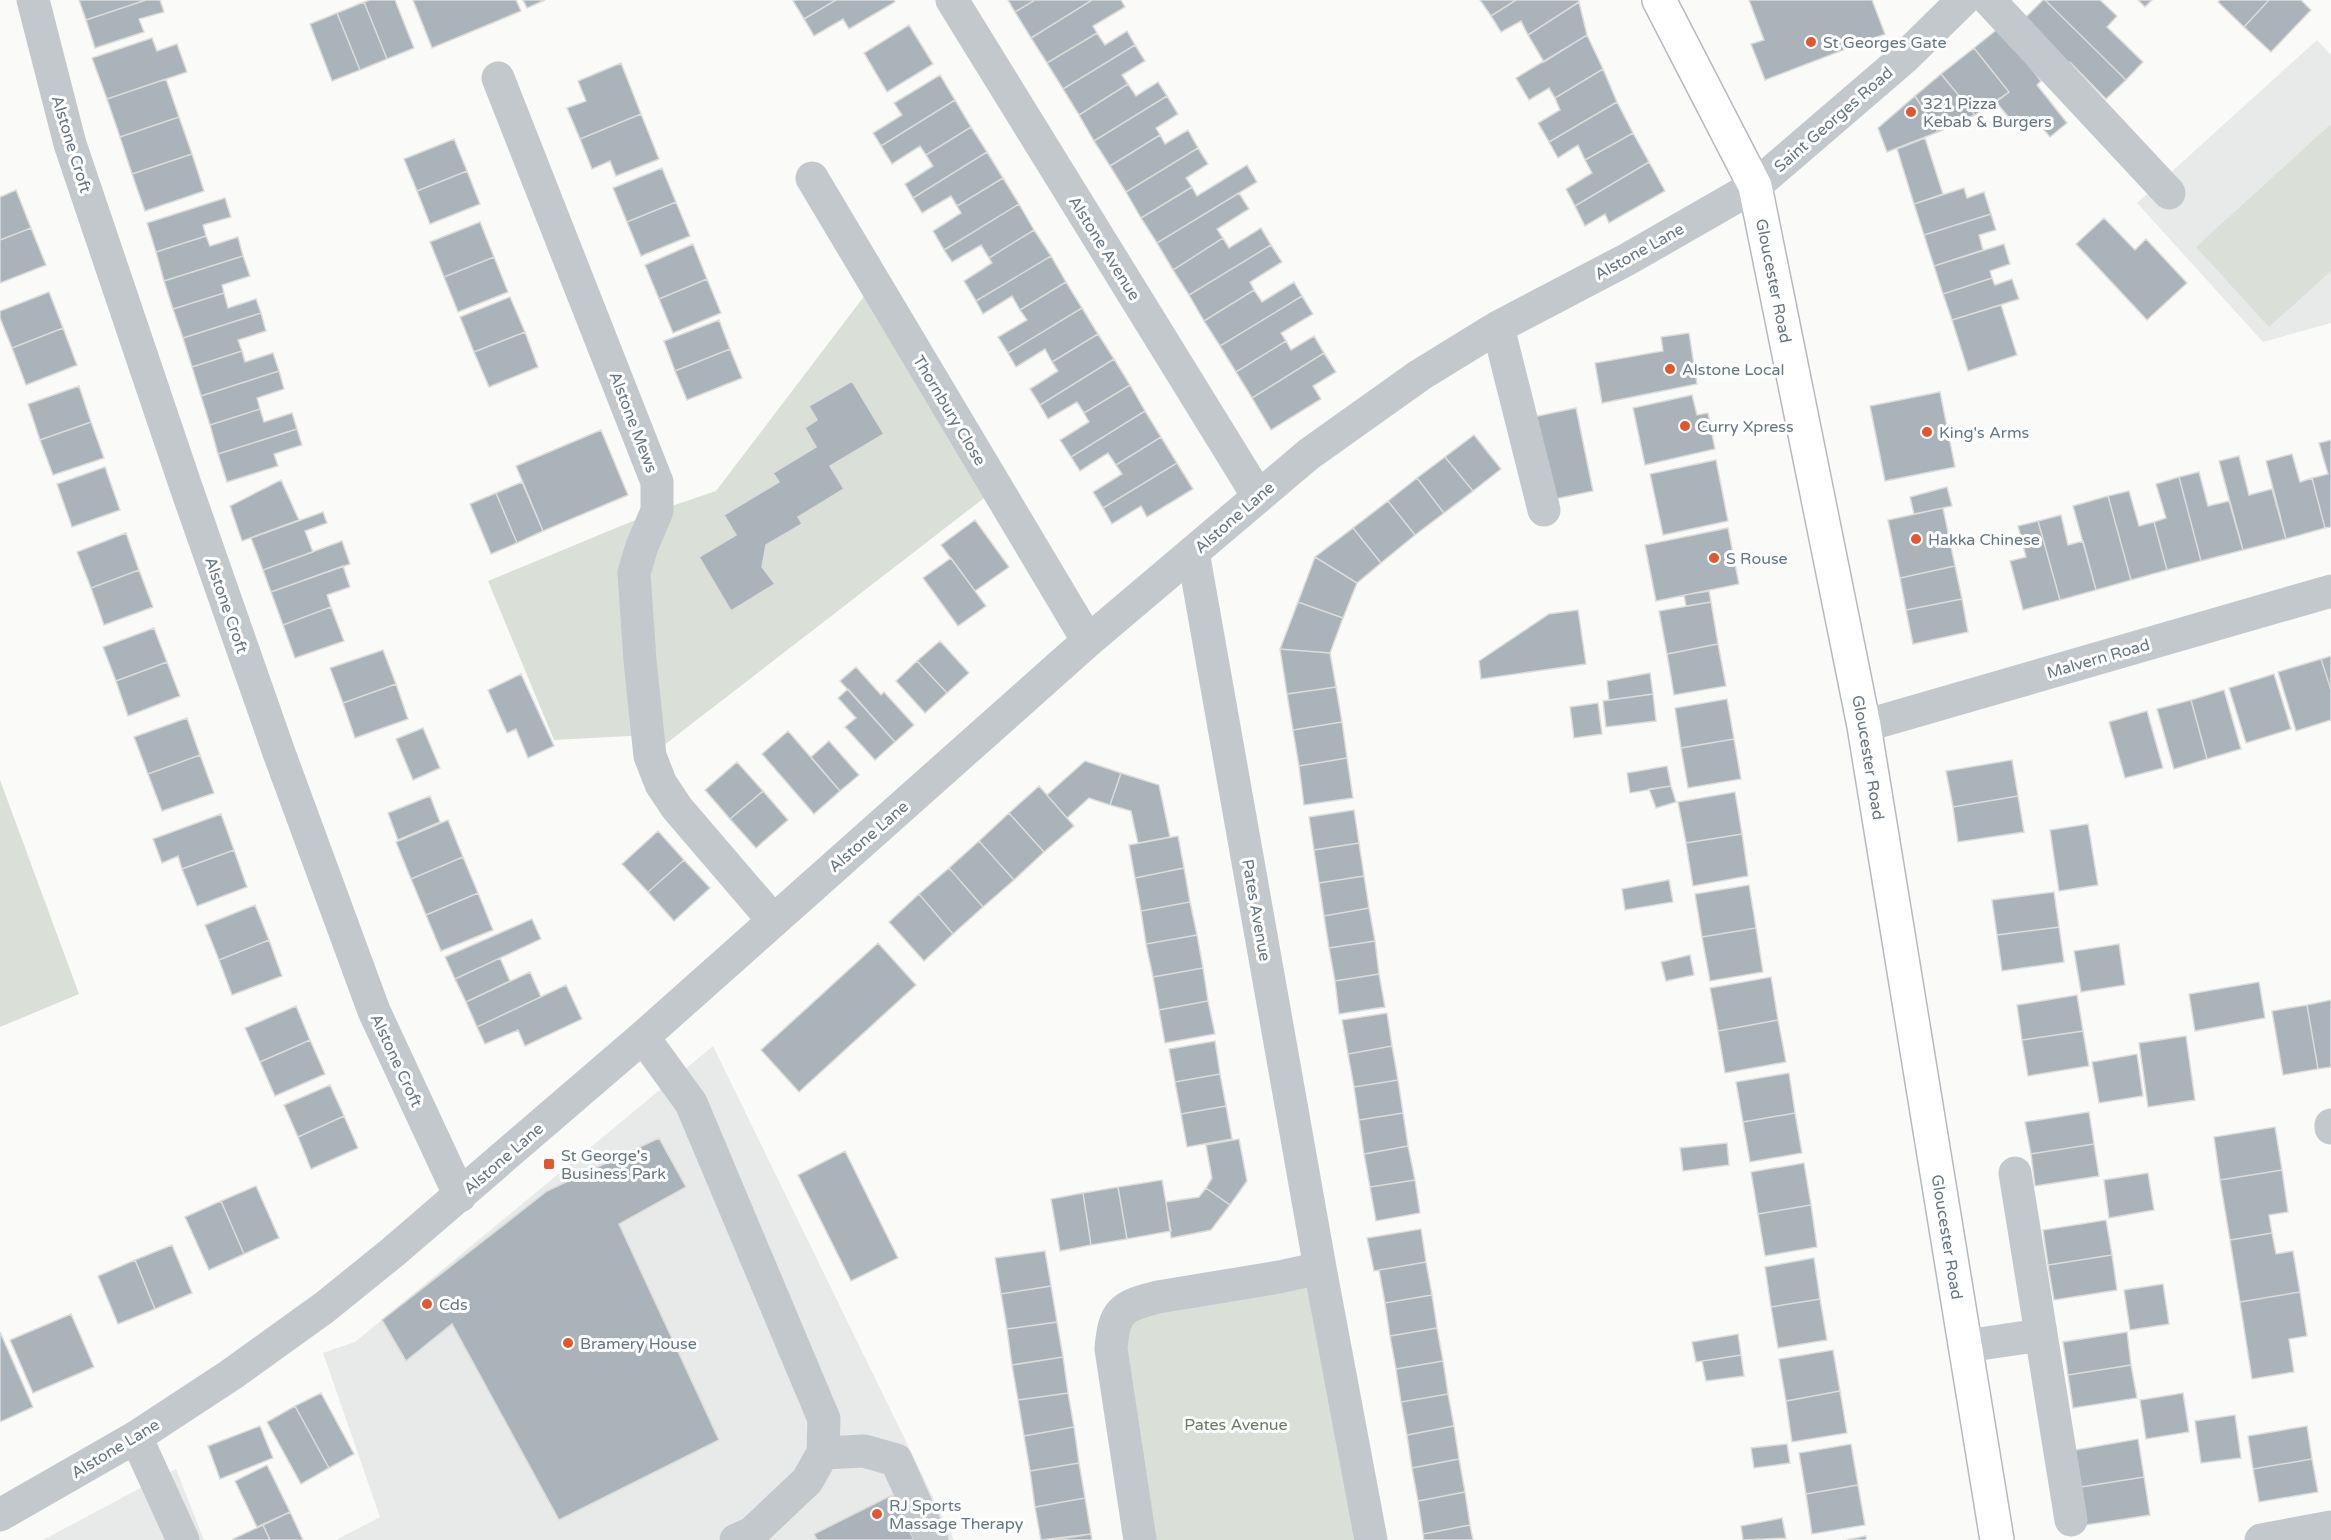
<svg xmlns="http://www.w3.org/2000/svg" width="2331" height="1540" font-family="'Varela Round',sans-serif">
<style>
.built{fill:#e8e9e9}
.green{fill:#dadfd7}
.building{fill:#aab3b9;stroke:#dcdcda;stroke-width:1.5}
.lines{fill:none;stroke-linecap:round;stroke-linejoin:round}
.major-casing{stroke:#b5babe;stroke-width:36}
.minor{stroke:#c3c8cc;stroke-width:33}
.major{stroke:#fff;stroke-width:33}
.poi-dot{fill:#e4572e;stroke:#fff;stroke-width:2}
.labels{text-anchor:middle;stroke-width:6;stroke-linejoin:round;paint-order:stroke}
.poi-label{font-size:16px;fill:#657683;stroke:#fff;text-anchor:start}
.street-label{font-size:16px;fill:#657683;stroke:#fff}
.park-label{font-size:16px;fill:#687a64;stroke:#fff}
</style>
<rect width="100%" height="100%" fill="#fafaf8"/>
<path class="built" d="M2317 40 2331 55V323L2263 342 2137 203Z
M713 1046 954 1540H336L380 1517 323 1353 355 1342Z
M176 1469 204 1540H43Z"/>
<path class="green" d="M2331 124V271L2269 327 2196 247Z
M875 282 997 488 650 756 648 735 554 740 488 581 657 511 716 491Z
M0 780 79 994 0 1027Z
M1320 1268 1371 1540H1140L1121 1311Z"/>
<path class="building" d="M79 0H146L86 20Z
M146 0H160L164 12 139 19 144 32 95 48 86 20Z
M370 0H395L414 48 387 59 364 2Z
M413 0H516L521 11 432 48Z
M523 0H545L527 8Z
M796 0H836L804 19 793 1Z
M836 0H894L895 2 849 29 843 19 814 36 804 19Z
M1008 0H1035L1015 12Z
M1035 0H1092L1031 38 1015 12Z
M1092 0H1121L1125 7 1093 26 1097 33 1047 63 1031 38Z
M1480 0H1516L1491 16Z
M1516 0H1578L1579 2 1528 35 1521 21 1501 32 1491 16Z
M1749 0H1872L1885 34 1765 80 1751 44 1764 40Z
M2043 0H2045L2126 80 2106 99 2070 62 2065 68 2020 23Z
M2045 0H2100L2117 16 2107 27 2143 62 2126 80Z
M2138 0H2152L2145 7Z
M2220 0H2269L2244 27 2218 2Z
M2269 0H2301L2311 10 2271 52 2244 27Z
M364 2 387 59 360 70 337 13Z
M1579 2 1587 35 1544 62 1528 35Z
M337 13 360 70 332 81 310 24Z
M2005 23 2026 61 2041 81 2037 85 2067 123 2050 137 2035 119 2024 126 2017 116 2011 120 1996 102 2009 92 1974 48Z
M909 25 933 64 887 92 864 53Z
M1127 31 1135 45 1063 89 1047 63 1097 33 1105 45Z
M1587 35 1603 69 1555 98 1549 88 1529 100 1516 78Z
M152 38 157 51 177 44 187 72 107 99 92 58Z
M1135 45 1145 61 1122 75 1128 84 1079 115 1063 89Z
M1974 48 2009 92 1975 115 1941 74Z
M621 63 641 114 580 139 567 108 586 101 578 81Z
M1603 69 1617 102 1549 142 1538 123 1560 110 1555 98Z
M1941 74 1975 115 1938 132 1915 96Z
M940 75 955 100 881 146 873 133 902 115 894 103Z
M166 79 179 117 120 137 107 99Z
M1158 82 1167 96 1094 141 1079 115 1128 84 1136 96Z
M1167 96 1178 114 1156 128 1160 135 1110 166 1094 141Z
M1915 96 1938 132 1887 152 1878 128Z
M955 100 971 127 926 155 920 146 892 164 881 146Z
M1617 102 1633 133 1585 160 1578 145 1558 158 1549 142Z
M641 114 659 159 616 176 610 161 592 169 580 139Z
M179 117 192 154 132 174 120 137Z
M971 127 987 152 913 198 905 184 933 166 926 155Z
M1188 130 1198 148 1126 192 1110 166 1160 135 1165 144Z
M1633 133 1649 162 1575 206 1566 189 1592 173 1585 160Z
M1925 138 1943 194 1914 204 1897 149Z
M454 139 467 171 417 191 404 159Z
M1198 148 1208 164 1186 178 1192 187 1141 218 1126 192Z
M987 152 1003 178 957 206 951 196 922 213 913 198Z
M192 154 204 191 145 211 132 174Z
M1649 162 1665 191 1609 223 1605 214 1585 226 1575 206Z
M1247 165 1257 182 1157 243 1141 218 1192 187 1197 196Z
M662 168 676 202 627 222 613 188Z
M467 171 480 204 430 224 417 191Z
M1003 178 1019 204 944 250 933 231 961 213 957 206Z
M1964 188 1967 198 1984 192 1991 214 1924 235 1914 204Z
M16 190 31 228 0 240V197Z
M1239 193 1249 209 1217 229 1223 238 1173 270 1157 243Z
M225 198 231 217 203 225 206 236 156 252 147 223Z
M676 202 690 236 641 256 627 222Z
M1019 204 1034 230 989 258 981 245 952 262 944 250Z
M1991 214 1996 230 1979 235 1983 250 1934 266 1924 235Z
M2104 218 2135 250 2146 239 2187 283 2147 320 2076 244Z
M480 222 494 257 444 277 430 242Z
M31 228 46 265 0 283V240Z
M1261 228 1271 245 1189 295 1173 270 1223 238 1229 248Z
M1034 230 1051 256 976 301 964 281 992 263 989 258Z
M206 236 210 246 238 237 243 256 164 281 156 252Z
M693 244 707 279 659 299 645 265Z
M2004 244 2010 264 1990 271 1992 278 1943 294 1934 266Z
M1271 245 1282 262 1250 282 1254 290 1204 321 1189 295Z
M243 256 250 276 222 285 224 293 173 309 164 281Z
M1051 256 1066 282 1020 310 1012 296 983 314 976 301Z
M494 257 508 292 458 312 444 277Z
M1992 278 1995 285 2012 279 2019 299 1952 320 1943 294Z
M707 279 721 313 673 333 659 299Z
M1066 282 1082 308 1008 353 998 337 1027 320 1020 310Z
M1294 282 1302 296 1220 346 1204 321 1254 290 1262 302Z
M49 292 63 328 12 348 0 318V311Z
M224 293 228 308 256 299 261 313 183 338 173 309Z
M1302 296 1313 314 1281 333 1286 341 1236 372 1220 346Z
M510 297 525 332 474 352 460 317Z
M2001 305 2017 355 1968 371 1952 320Z
M1082 308 1098 334 1052 362 1045 349 1016 367 1008 353Z
M261 313 266 331 238 340 242 351 192 367 183 338Z
M719 320 730 349 675 371 664 341Z
M63 328 77 365 26 385 12 348Z
M525 332 538 367 489 387 474 352Z
M1689 333 1697 384 1602 403 1595 363 1663 351 1661 337Z
M1098 334 1114 359 1040 405 1030 389 1058 371 1052 362Z
M1314 336 1324 353 1252 398 1236 372 1286 341 1291 350Z
M730 349 742 378 687 400 675 371Z
M242 351 245 362 273 353 279 371 201 396 192 367Z
M1324 353 1336 372 1313 386 1321 399 1271 430 1252 398Z
M1114 359 1130 385 1084 413 1077 402 1048 419 1040 405Z
M279 371 284 389 257 398 260 409 210 425 201 396Z
M852 381 884 434 830 466 844 489 798 517 802 524 766 545 762 567 775 584 731 611 699 557 736 535 724 515 779 482 773 473 816 447 805 428 817 420 809 406Z
M1130 385 1145 411 1071 457 1060 440 1089 422 1084 413Z
M79 386 91 422 40 440 28 404Z
M1940 392 1955 467 1885 481 1870 406Z
M1692 395 1697 415 1708 413 1715 449 1645 465 1633 408Z
M1576 408 1593 491 1550 500 1533 417Z
M260 409 264 422 292 413 297 429 218 454 210 425Z
M1145 411 1161 437 1116 465 1108 453 1080 471 1071 457Z
M91 422 104 458 53 475 40 440Z
M297 429 302 445 274 454 278 466 227 482 218 454Z
M601 430 628 495 543 531 516 466Z
M1474 435 1501 469 1473 491 1445 457Z
M1161 437 1177 463 1103 508 1093 492 1122 474 1116 465Z
M2331 440V527L2325 528 2312 478 2328 474 2319 443Z
M2292 454 2300 482 2312 478 2325 528 2286 539 2266 461Z
M2239 456 2249 495 2272 489 2286 539 2243 550 2219 461Z
M1445 457 1473 491 1444 513 1417 478Z
M1716 460 1728 521 1663 535 1650 474Z
M1177 463 1193 489 1147 517 1141 506 1112 524 1103 508Z
M105 467 120 510 72 527 57 484Z
M2199 472 2208 506 2229 501 2243 550 2201 561 2179 477Z
M2179 477 2201 561 2167 570 2154 522 2166 518 2156 484Z
M1417 478 1444 513 1415 535 1388 501Z
M281 480 299 520 242 541 230 506Z
M522 482 543 531 517 543 496 493Z
M1947 487 1952 506 1914 514 1910 497Z
M2129 491 2139 526 2154 522 2167 570 2131 580 2108 496Z
M496 493 517 543 491 554 470 504Z
M2108 496 2131 580 2096 590 2073 506Z
M1388 501 1415 535 1381 563 1353 528Z
M1943 508 1955 566 1900 578 1888 520Z
M323 512 327 523 305 531 313 552 263 570 251 538Z
M2061 515 2068 545 2083 541 2096 590 2060 600 2038 521Z
M975 520 1009 567 975 591 941 545Z
M2038 521 2060 600 2023 610 2010 561 2026 557 2018 526Z
M1353 528 1381 563 1357 583 1315 557Z
M1728 528 1739 584 1656 601 1645 545Z
M126 533 139 570 91 588 77 552Z
M342 541 350 564 271 592 263 570Z
M1315 557 1357 583 1343 618 1298 602Z
M951 558 986 606 958 626 923 578Z
M343 566 350 587 327 595 331 607 283 625 271 592Z
M1955 566 1962 599 1906 610 1900 578Z
M139 570 153 607 104 625 91 588Z
M1709 591 1711 602 1686 606 1684 595Z
M1962 599 1968 632 1913 644 1906 610Z
M1298 602 1343 618 1330 653 1280 649Z
M1711 602 1718 644 1667 654 1659 611Z
M331 607 344 641 295 658 283 625Z
M1578 610 1586 664 1481 679 1479 661 1549 614Z
M154 628 167 662 116 681 103 647Z
M940 641 969 673 947 693 917 661Z
M1718 644 1726 686 1674 695 1667 654Z
M1280 649 1330 653 1336 687 1287 694Z
M383 650 396 684 343 703 330 668Z
M2331 656V690L2321 659Z
M2321 659 2331 690V720L2296 731 2278 672Z
M917 661 947 693 925 713 896 681Z
M167 662 180 696 128 716 116 681Z
M856 667 881 695 884 692 914 725 895 742 840 681Z
M1650 673 1653 694 1609 700 1607 681Z
M521 674 554 746 528 758 516 729 507 733 488 690Z
M2274 674 2291 729 2246 743 2229 688Z
M396 684 408 719 355 738 343 703Z
M1336 687 1342 722 1293 730 1287 694Z
M848 689 895 742 875 760 845 727 856 718 838 698Z
M2224 690 2241 749 2207 759 2191 700Z
M1653 694 1656 721 1606 727 1603 701Z
M1727 699 1734 739 1681 748 1675 708Z
M2191 700 2207 759 2174 769 2157 709Z
M1598 703 1602 734 1574 738 1570 707Z
M2147 711 2163 768 2125 778 2109 722Z
M187 718 200 755 148 774 134 737Z
M1342 722 1347 758 1299 766 1293 730Z
M423 728 440 768 413 780 396 739Z
M788 731 840 791 814 814 762 754Z
M1734 739 1741 779 1688 788 1681 748Z
M829 741 859 775 840 791 811 757Z
M200 755 214 793 162 811 148 774Z
M1347 758 1353 798 1304 805 1299 766Z
M2012 760 2018 796 1953 807 1946 771Z
M1085 761 1121 773 1110 805 1089 798 1067 818 1047 795Z
M737 762 763 791 730 819 705 790Z
M1667 766 1671 786 1630 793 1627 773Z
M1121 773 1159 785 1170 837 1138 843 1131 811 1110 805Z
M1039 786 1074 826 1044 852 1009 813Z
M1671 786 1676 802 1656 808 1649 789Z
M763 791 788 820 756 848 730 819Z
M1735 792 1742 834 1686 843 1678 802Z
M430 796 440 822 398 840 388 813Z
M2018 796 2024 832 1958 842 1953 807Z
M1354 810 1359 843 1314 850 1309 817Z
M1009 813 1044 852 1014 880 979 841Z
M221 814 234 850 182 869 178 856 162 863 153 839Z
M448 820 463 857 411 879 396 842Z
M2088 824 2098 885 2059 891 2050 830Z
M658 831 684 860 648 892 622 864Z
M1742 834 1748 876 1693 886 1686 843Z
M1178 836 1184 868 1135 878 1129 845Z
M979 841 1014 880 983 907 949 868Z
M1359 843 1364 876 1319 883 1314 850Z
M234 850 247 887 197 906 182 869Z
M463 857 478 893 426 915 411 879Z
M684 860 710 888 674 921 648 892Z
M949 868 983 907 953 934 919 894Z
M1184 868 1190 902 1141 911 1135 878Z
M1364 876 1369 908 1324 916 1319 883Z
M1669 880 1673 902 1625 910 1622 889Z
M1749 885 1756 928 1702 937 1695 894Z
M2054 892 2059 927 1997 935 1992 900Z
M478 893 493 930 441 951 426 915Z
M919 894 953 934 924 961 889 922Z
M1190 902 1197 935 1146 944 1141 911Z
M255 905 269 940 219 960 205 925Z
M1369 908 1375 941 1329 948 1324 916Z
M532 919 541 939 455 979 445 957Z
M2059 927 2064 962 2002 971 1997 935Z
M1756 928 1763 972 1710 981 1702 937Z
M1197 935 1203 968 1153 977 1146 944Z
M269 940 282 976 232 995 219 960Z
M1375 941 1379 974 1335 981 1329 948Z
M878 943 916 985 799 1092 761 1050Z
M2119 944 2125 985 2081 992 2074 951Z
M1690 955 1694 975 1666 981 1661 962Z
M500 958 510 981 466 1002 455 979Z
M1203 968 1208 1001 1159 1010 1153 977Z
M530 972 541 997 477 1027 466 1002Z
M1379 974 1385 1007 1339 1014 1335 981Z
M1771 977 1778 1020 1718 1031 1710 988Z
M2259 982 2265 1018 2195 1031 2189 994Z
M566 985 582 1019 525 1046 518 1030 485 1044 477 1027Z
M2077 995 2083 1031 2022 1040 2017 1005Z
M2331 1000V1067L2318 1069 2307 1005Z
M1208 1001 1215 1034 1165 1043 1159 1010Z
M2307 1005 2318 1069 2283 1075 2272 1011Z
M296 1006 310 1040 260 1062 245 1028Z
M1387 1013 1392 1046 1348 1054 1342 1020Z
M1778 1020 1786 1062 1725 1073 1718 1031Z
M2083 1031 2089 1066 2028 1076 2022 1040Z
M2186 1036 2195 1100 2148 1107 2139 1043Z
M310 1040 325 1074 275 1096 260 1062Z
M1215 1041 1220 1074 1175 1082 1169 1049Z
M1392 1046 1398 1080 1354 1087 1348 1054Z
M2137 1054 2143 1096 2099 1103 2092 1062Z
M1789 1073 1795 1113 1743 1122 1736 1082Z
M1220 1074 1226 1106 1181 1114 1175 1082Z
M1398 1080 1403 1113 1359 1120 1354 1087Z
M330 1085 344 1116 298 1137 284 1105Z
M1226 1106 1232 1139 1187 1147 1181 1114Z
M2089 1112 2094 1144 2031 1154 2025 1122Z
M1403 1113 1408 1146 1364 1154 1359 1120Z
M1795 1113 1802 1153 1750 1162 1743 1122Z
M344 1116 358 1148 311 1169 298 1137Z
M2275 1127 2282 1170 2220 1180 2214 1137Z
M659 1138 686 1187 619 1224 719 1440 559 1520 452 1324 406 1361 382 1320 547 1191Z
M1239 1139 1247 1181 1230 1205 1206 1188 1212 1178 1206 1145Z
M1727 1143 1729 1165 1683 1171 1680 1148Z
M2094 1144 2099 1176 2035 1186 2031 1154Z
M1408 1146 1415 1180 1370 1187 1364 1154Z
M845 1151 898 1258 851 1281 798 1175Z
M1804 1163 1811 1205 1758 1214 1751 1172Z
M2282 1170 2288 1212 2269 1215 2272 1233 2230 1240 2220 1180Z
M2148 1173 2154 1210 2109 1218 2104 1180Z
M1162 1180 1171 1231 1127 1239 1118 1187Z
M1415 1180 1420 1213 1376 1221 1370 1187Z
M256 1186 279 1238 244 1254 221 1201Z
M1118 1187 1127 1239 1091 1245 1083 1193Z
M1206 1188 1230 1205 1211 1230 1171 1238 1166 1202 1199 1197Z
M1083 1193 1091 1245 1060 1251 1051 1199Z
M221 1201 244 1254 209 1270 185 1217Z
M1811 1205 1817 1247 1765 1256 1758 1214Z
M2106 1220 2112 1255 2048 1265 2043 1230Z
M1421 1229 1426 1262 1374 1271 1367 1238Z
M2272 1233 2276 1254 2293 1251 2300 1292 2240 1302 2230 1240Z
M172 1245 192 1293 155 1309 135 1260Z
M1045 1251 1051 1286 1001 1294 995 1258Z
M2112 1255 2117 1290 2054 1300 2048 1265Z
M1814 1258 1820 1299 1771 1307 1765 1267Z
M135 1260 155 1309 118 1324 98 1276Z
M1426 1262 1432 1295 1385 1303 1379 1270Z
M2163 1284 2169 1324 2130 1330 2124 1290Z
M1051 1286 1057 1322 1007 1329 1001 1294Z
M2300 1292 2307 1336 2289 1339 2294 1372 2252 1379 2240 1302Z
M1432 1295 1437 1328 1390 1336 1385 1303Z
M1820 1299 1827 1340 1778 1348 1771 1307Z
M71 1314 94 1367 33 1393 10 1340Z
M1057 1322 1063 1357 1012 1365 1007 1329Z
M1437 1328 1443 1361 1396 1369 1390 1336Z
M0 1332 33 1407 0 1422Z
M2127 1332 2131 1365 2068 1375 2063 1342Z
M1738 1334 1741 1355 1696 1362 1692 1342Z
M1833 1350 1840 1391 1786 1401 1779 1359Z
M1741 1355 1744 1376 1706 1381 1702 1361Z
M1063 1357 1068 1393 1018 1400 1012 1365Z
M1443 1361 1448 1394 1401 1402 1396 1369Z
M2131 1365 2137 1398 2073 1408 2068 1375Z
M1840 1391 1847 1433 1792 1442 1786 1401Z
M321 1393 354 1454 329 1468 295 1406Z
M1068 1393 1074 1427 1024 1436 1018 1400Z
M2183 1393 2189 1432 2146 1439 2140 1400Z
M1448 1394 1454 1426 1407 1435 1401 1402Z
M295 1406 329 1468 301 1484 267 1422Z
M2235 1415 2241 1458 2201 1463 2195 1421Z
M260 1426 273 1458 220 1479 208 1446Z
M1454 1426 1459 1459 1412 1468 1407 1435Z
M2307 1426 2312 1459 2253 1469 2248 1436Z
M1074 1427 1079 1463 1030 1471 1024 1436Z
M2138 1439 2144 1477 2081 1487 2075 1450Z
M1787 1444 1790 1463 1754 1468 1751 1448Z
M1851 1444 1858 1485 1806 1494 1799 1453Z
M1459 1459 1465 1492 1418 1501 1412 1468Z
M2312 1459 2318 1492 2259 1502 2253 1469Z
M1079 1463 1085 1498 1035 1507 1030 1471Z
M267 1465 290 1512 257 1527 235 1481Z
M2144 1477 2150 1515 2086 1525 2081 1487Z
M1858 1485 1865 1525 1812 1534 1806 1494Z
M1465 1492 1470 1525 1423 1534 1418 1501Z
M892 1495 914 1540H817L814 1534Z
M1085 1498 1091 1534 1041 1540 1035 1507Z
M290 1512 303 1540H270L263 1525Z
M1782 1518 1786 1538 1743 1540 1741 1526Z
M263 1525 270 1540H233V1539Z
M1470 1525 1473 1540H1424L1423 1534Z
M1091 1534 1092 1540H1054Z
M1866 1536V1540H1846Z"/>
<g class="lines">
<defs>
<g id="major">
<path id="s1" d="M1659 0 1755 186 1864 726 1997 1540"/>
</g>
</defs>
<use href="#major" class="major-casing"/>
<path class="minor" d="M33 0 70 144 186 487 278 750 374 1011 460 1196
M952 0 1258 496
M1989 0 2169 193
M498 78 657 482V511L642 546 634 573 640 661 650 756 661 784 677 808 773 920
M812 178 1088 641
M1498 327 1544 510
M1193 552 1320 1268 1371 1540
M1864 726 2331 591
M643 1037 691 1103 824 1419 823 1453 807 1481 752 1533 736 1540
M2331 1125V1128
M2015 1173 2071 1520
M1966 1346 2041 1335
M136 1437 183 1540
M823 1453 864 1451 896 1460 932 1540
M0 1515 136 1437 232 1374 325 1307 393 1252 643 1037 1088 641 1309 454 1420 375 1498 327 1626 260 1755 186 1904 58 1963 0
M1140 1540 1111 1349C1114 1311 1121 1306 1158 1297L1279 1277 1320 1268
M2261 1540 2331 1527"/>
<use href="#major" class="major"/>
</g>
<g class="poi-dot">
<circle cx="1811" cy="42" r="6"/>
<circle cx="1911" cy="112" r="6"/>
<circle cx="1670" cy="369" r="6"/>
<circle cx="1685" cy="426" r="6"/>
<circle cx="1927" cy="432" r="6"/>
<circle cx="1916" cy="539" r="6"/>
<circle cx="1714" cy="558" r="6"/>
<rect x="543" y="1158" width="12" height="12" rx="3"/>
<circle cx="427" cy="1304" r="6"/>
<circle cx="568" cy="1343" r="6"/>
<circle cx="877" cy="1514" r="6"/>
</g>
<g class="labels">
<g class="poi-label">
<text x="1823" y="48">St Georges Gate</text>
<text x="1923" y="109">321 Pizza<tspan x="1923" dy="18">Kebab &amp; Burgers</tspan></text>
<text x="1682" y="375">Alstone Local</text>
<text x="1697" y="432">Curry Xpress</text>
<text x="1939" y="438">King's Arms</text>
<text x="1928" y="545">Hakka Chinese</text>
<text x="1726" y="564">S Rouse</text>
<text x="561" y="1161">St George's<tspan x="561" dy="18">Business Park</tspan></text>
<text x="439" y="1310">Cds</text>
<text x="580" y="1349">Bramery House</text>
<text x="889" y="1511">RJ Sports<tspan x="889" dy="18">Massage Therapy</tspan></text>
</g>
<g class="street-label">
<text transform="translate(1833 119) rotate(-41)" y="6">Saint Georges Road</text>
<text transform="translate(72 144) rotate(73)" y="6">Alstone Croft</text>
<text transform="translate(1105 248) rotate(58)" y="6">Alstone Avenue</text>
<text transform="translate(1639 251) rotate(-29)" y="6">Alstone Lane</text>
<text dy="6" stroke="none"><textPath href="#s1" startOffset="306">Gloucester Road</textPath></text>
<text transform="translate(950 410) rotate(59)" y="6">Thornbury Close</text>
<text transform="translate(634 422) rotate(69)" y="6">Alstone Mews</text>
<text transform="translate(1234 517) rotate(-41)" y="6">Alstone Lane</text>
<text transform="translate(227 605) rotate(71)" y="6">Alstone Croft</text>
<text transform="translate(2098 658) rotate(-16)" y="6">Malvern Road</text>
<text dy="6" stroke="none"><textPath href="#s1" startOffset="792">Gloucester Road</textPath></text>
<text transform="translate(868 836) rotate(-41)" y="6">Alstone Lane</text>
<text transform="translate(1257 910) rotate(80)" y="6">Pates Avenue</text>
<text transform="translate(397 1060) rotate(65)" y="6">Alstone Croft</text>
<text transform="translate(503 1158) rotate(-41)" y="6">Alstone Lane</text>
<text dy="6" stroke="none"><textPath href="#s1" startOffset="1278">Gloucester Road</textPath></text>
<text transform="translate(115 1448) rotate(-31)" y="6">Alstone Lane</text>
</g>
<g class="park-label">
<text x="1236" y="1430">Pates Avenue</text>
</g>
</g>
</svg>
